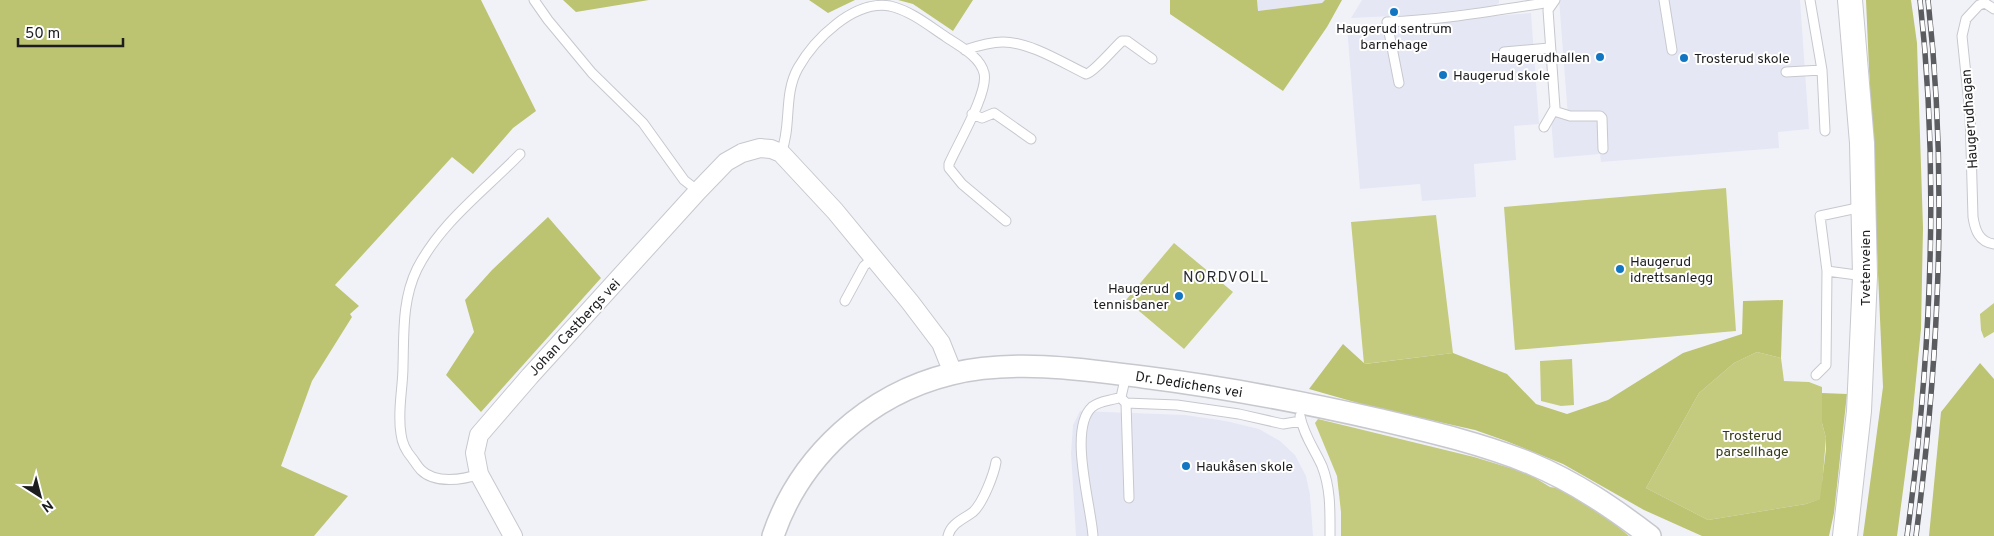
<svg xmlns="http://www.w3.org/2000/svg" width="1994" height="536" font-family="Overpass,sans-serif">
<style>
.built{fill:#e5e7f5}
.green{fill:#c4cb7e}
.forest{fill:#bcc371}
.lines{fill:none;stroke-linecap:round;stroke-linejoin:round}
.service-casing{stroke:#c7c8ce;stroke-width:11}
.minor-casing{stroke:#c7c8ce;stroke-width:20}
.tertiary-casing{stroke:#c7c8ce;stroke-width:24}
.secondary-casing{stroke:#c7c8ce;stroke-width:26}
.service{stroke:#fff;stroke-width:9}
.minor{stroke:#fff;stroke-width:18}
.tertiary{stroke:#fff;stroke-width:21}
.secondary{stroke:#fff;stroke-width:24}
.rail-casing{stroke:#5b5c5f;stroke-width:5.5}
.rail{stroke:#fff;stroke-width:4;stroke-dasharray:11;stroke-linecap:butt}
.poi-dot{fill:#1276c2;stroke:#fff;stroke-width:2}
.labels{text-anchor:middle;stroke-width:4;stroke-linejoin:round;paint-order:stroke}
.poi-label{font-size:14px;fill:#1d1d1f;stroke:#fff;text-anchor:start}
.street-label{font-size:14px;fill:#1d1d1f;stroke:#fff}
.park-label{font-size:14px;fill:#373a16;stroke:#fff}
.neighbourhood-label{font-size:15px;letter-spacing:1px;fill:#2c2d31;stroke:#fff}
</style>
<rect width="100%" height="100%" fill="#f1f2f8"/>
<path class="built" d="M1257 0H1325L1323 3 1258 11Z
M1362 0H1499V3L1494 6 1414 15 1351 18Z
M1559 0H1800L1809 129 1778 132 1779 148 1601 162 1600 154 1554 158 1551 118 1568 117Z
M1531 13 1539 124 1514 126 1516 160 1474 164 1476 197 1422 201 1420 184 1360 189 1347 27Z
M1080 411 1185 415 1226 421 1259 429 1280 441 1295 455 1306 476 1310 495 1313 536H1076L1071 453 1073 425Z"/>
<path class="green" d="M1726 188 1736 331 1515 350 1504 207Z
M1436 215 1453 353 1364 364 1351 222Z
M1174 243 1233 292 1184 349 1126 300Z
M1994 303V332L1984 338 1981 330 1980 314Z
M1757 352 1781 358 1784 381 1809 382 1822 387V423L1826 438 1821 499 1806 504 1708 520 1646 488 1699 393 1734 363Z
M1572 359 1574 405 1561 406 1541 401 1540 361Z
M1318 419 1474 457 1527 473 1550 487 1563 489 1598 510 1629 536H1341V512L1337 476 1315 423Z"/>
<path class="forest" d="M0 0H481L536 111 513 128 473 174 452 157 335 285 359 306 350 314 352 317 312 381 281 466 348 496 314 536H0Z
M563 0H649L576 12Z
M809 0H855L828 13Z
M898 0H973L953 31 913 4Z
M1170 0H1257L1258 11 1322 3 1325 0H1342L1327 27 1283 91 1170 14Z
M1866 0H1911L1917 43 1923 228 1921 329 1911 430 1897 536H1863L1883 387Z
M548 217 601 278 481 412 446 375 474 332 465 300 492 270Z
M1783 300 1781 358 1757 352 1734 363 1699 393 1646 488 1708 520 1806 504 1820 499 1826 449V438L1822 423V393L1847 394 1834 513 1829 536H1702L1644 510 1563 464 1506 441 1475 430 1372 407 1309 389 1343 344 1365 364 1453 353 1507 374 1536 404 1567 414 1608 400 1683 353 1742 334 1743 301Z
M1980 363 1994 379V536H1929L1941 412Z"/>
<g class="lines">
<defs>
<path id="service" d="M534 0 548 20 592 73 643 123 684 180 698 191
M1664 0 1672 50
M1810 0 1822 70 1825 131
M1994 9 1985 3 1979 5 1966 19 1962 36 1970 114 1973 217C1975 230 1979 242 1994 244
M965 50C977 46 991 42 1003 42 1030 42 1063 63 1086 74 1093 73 1114 48 1122 41H1127L1152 59
M1504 52 1549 48
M1786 72 1822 70
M1399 83 1387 22C1443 20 1497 10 1552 2
M1554 111 1570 116H1600L1602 118 1603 149
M972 114 982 118 994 113 1031 139
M1544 127 1555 108 1548 10 1555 0
M781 153C792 126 783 95 798 68 814 40 853 0 890 6 911 11 928 25 946 37 959 46 980 56 984 73 989 92 957 145 949 164V168L962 184 1006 221
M1827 271 1864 276
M845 301 864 266 873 258
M1816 375 1826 365 1827 271 1820 216 1862 207
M1122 399 1126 403 1129 498
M1126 403 1177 405 1239 414 1283 424 1301 421
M1300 416C1304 436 1314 448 1322 466 1331 489 1330 512 1330 536
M479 474C463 480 435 484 421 470 418 467 415 462 412 458 406 451 402 443 401 434 397 411 403 389 403 366 404 333 402 300 417 269 441 222 484 191 520 154
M948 536C951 523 964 519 973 512 983 503 994 474 996 462
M1093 536C1091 505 1068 429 1092 407 1100 400 1111 401 1121 397L1124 384"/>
<path id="minor" d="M513 536 479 474 475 453 479 435 530 376 698 191 726 162 742 153 760 148 771 149 781 153 835 211 910 302 941 343 953 373"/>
<path id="tertiary" d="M773 536C800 456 869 394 951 374 1012 359 1082 369 1143 377 1223 387 1302 402 1381 420 1432 432 1483 444 1532 464 1575 482 1613 508 1650 536"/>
<path id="secondary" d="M1845 536 1859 411 1865 276 1862 143 1850 0"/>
</defs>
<use href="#service" class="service-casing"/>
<use href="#minor" class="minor-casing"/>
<use href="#tertiary" class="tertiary-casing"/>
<use href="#secondary" class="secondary-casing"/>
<use href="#service" class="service"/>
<use href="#minor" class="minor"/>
<use href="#tertiary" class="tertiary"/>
<use href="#secondary" class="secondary"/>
<defs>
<path id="rail" d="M1907 536C1931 358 1940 179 1920 0
M1916 536C1939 358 1948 179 1928 0"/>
</defs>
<use href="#rail" class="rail-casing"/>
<use href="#rail" class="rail"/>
</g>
<g class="poi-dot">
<circle cx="1394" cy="12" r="5"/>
<circle cx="1600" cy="57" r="5"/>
<circle cx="1684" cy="58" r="5"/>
<circle cx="1443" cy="75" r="5"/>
<circle cx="1620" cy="269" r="5"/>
<circle cx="1179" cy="296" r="5"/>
<circle cx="1186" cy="466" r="5"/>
</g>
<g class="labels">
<g class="poi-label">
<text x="1394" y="33" text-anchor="middle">Haugerud sentrum<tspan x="1394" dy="16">barnehage</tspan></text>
<text x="1590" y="62" text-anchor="end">Haugerudhallen</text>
<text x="1694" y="63">Trosterud skole</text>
<text x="1453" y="80">Haugerud skole</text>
<text x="1630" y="266">Haugerud<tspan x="1630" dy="16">idrettsanlegg</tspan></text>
<text x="1169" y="293" text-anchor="end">Haugerud<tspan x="1169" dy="16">tennisbaner</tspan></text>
<text x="1196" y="471">Haukåsen skole</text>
</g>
<g class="street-label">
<text transform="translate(1969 119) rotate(-94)" y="5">Haugerudhagan</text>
<text transform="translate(1865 268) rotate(-90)" y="5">Tvetenveien</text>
<text transform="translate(574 327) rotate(-47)" y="5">Johan Castbergs vei</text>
<text transform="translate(1189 384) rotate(9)" y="5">Dr. Dedichens vei</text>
</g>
<g class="park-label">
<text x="1752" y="440">Trosterud<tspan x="1752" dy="16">parsellhage</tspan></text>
</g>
<g class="neighbourhood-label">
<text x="1226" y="282">NORDVOLL</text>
</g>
</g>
<g transform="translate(40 496) rotate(144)" stroke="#ffffff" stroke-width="4" paint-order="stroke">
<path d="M0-4L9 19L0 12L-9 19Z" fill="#1d1d1f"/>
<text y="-8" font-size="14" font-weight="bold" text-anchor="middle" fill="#1d1d1f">N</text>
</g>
<path d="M18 38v8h105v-8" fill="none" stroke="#1d1d1f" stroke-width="2.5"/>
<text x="25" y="38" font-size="15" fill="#1d1d1f" stroke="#ffffff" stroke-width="4" paint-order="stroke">50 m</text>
</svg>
